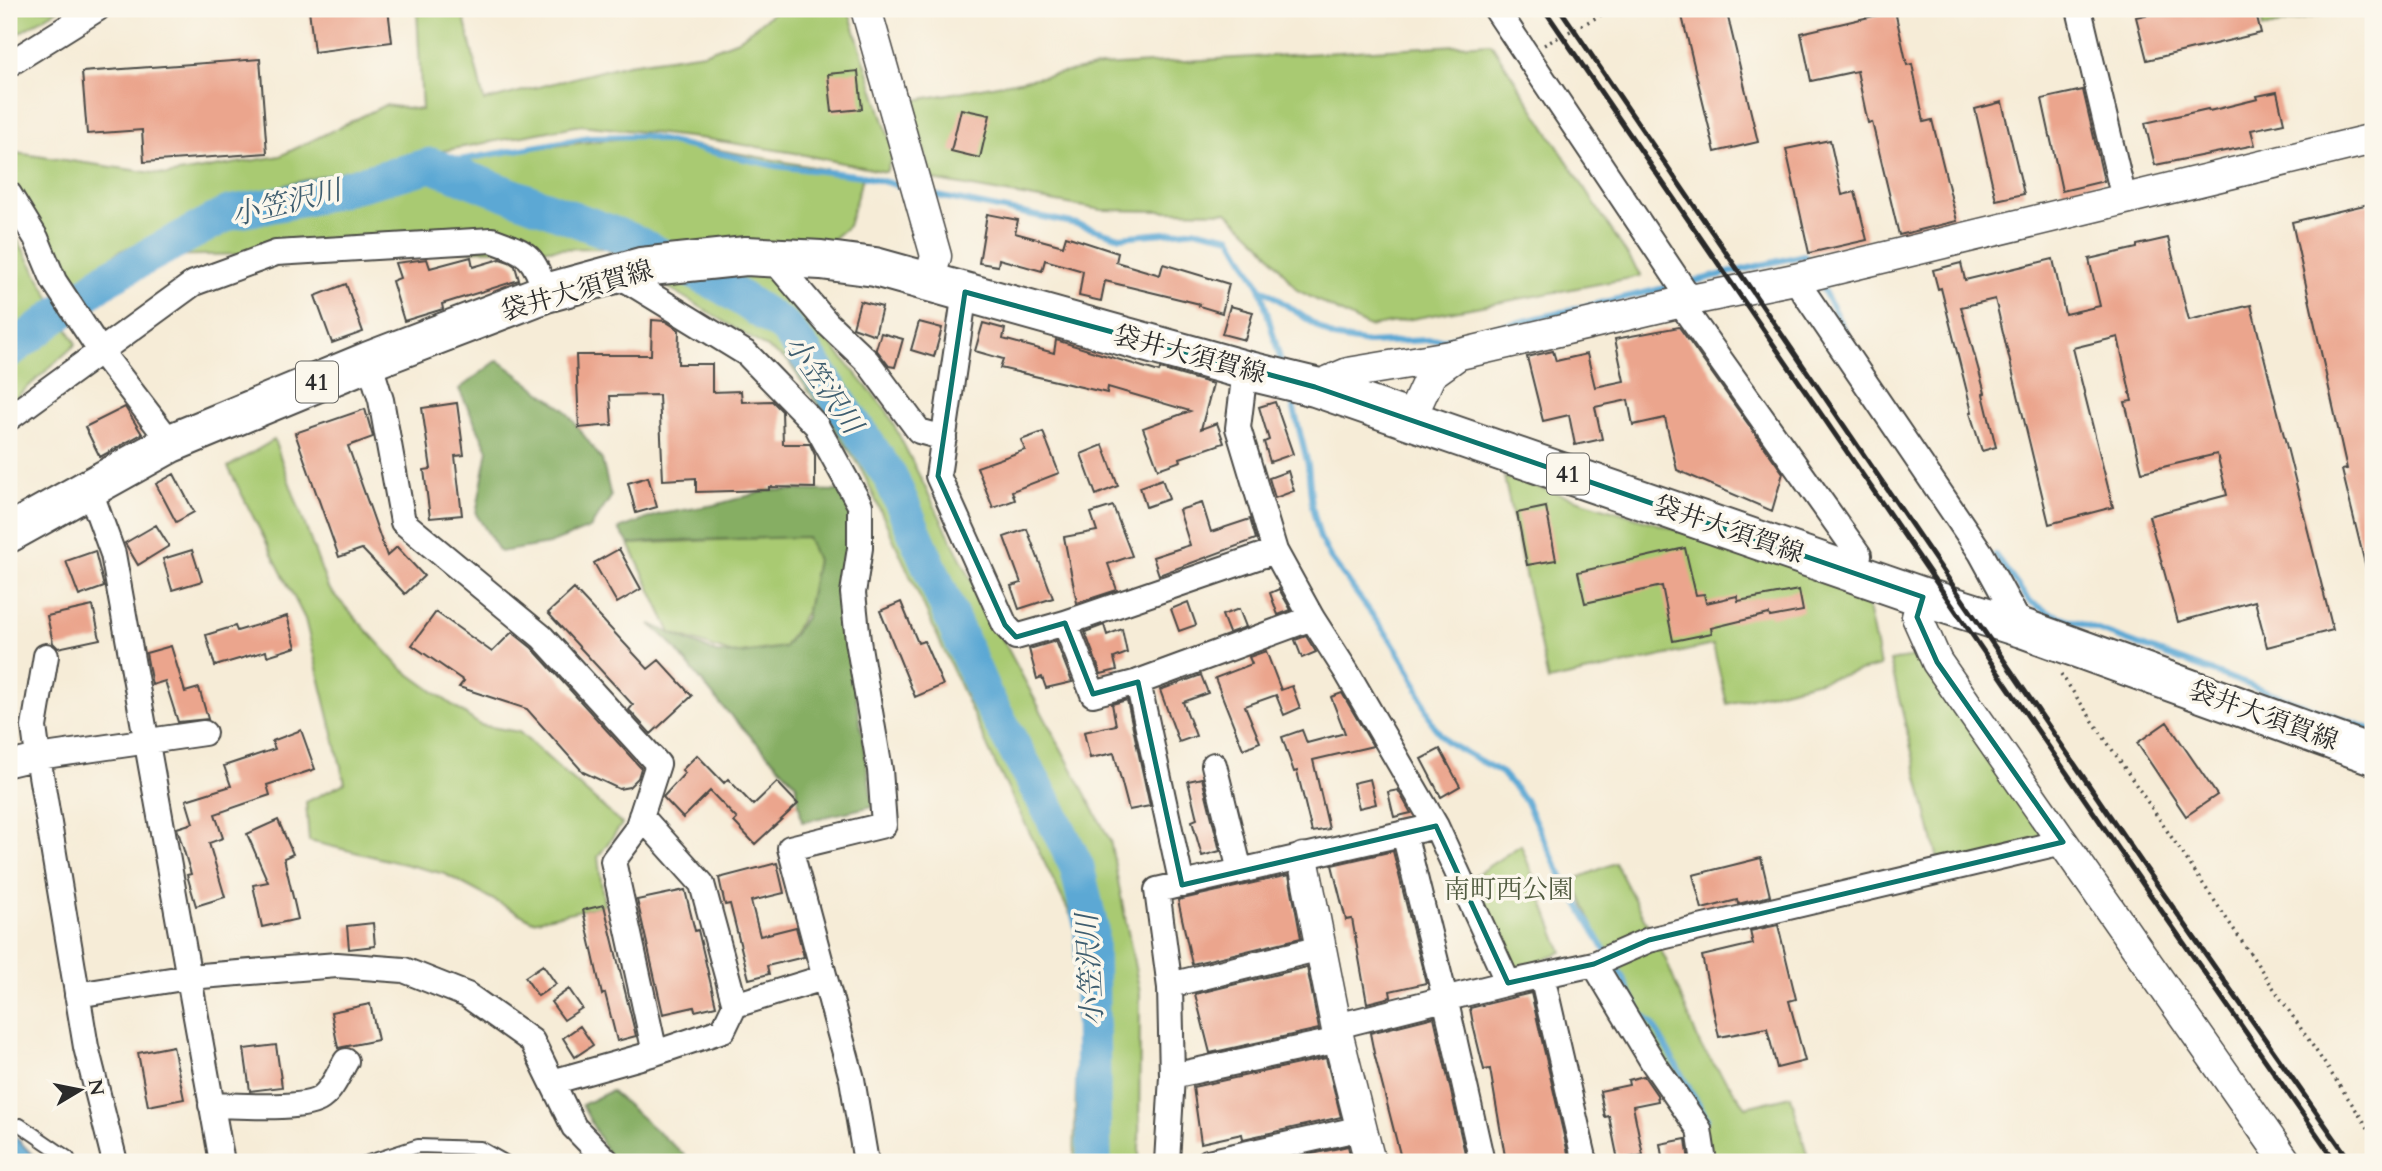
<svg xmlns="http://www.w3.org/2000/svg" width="2382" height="1171" font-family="Cardo,'Noto Serif JP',serif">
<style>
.green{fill:#a9ca72;stroke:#6a7a4e;stroke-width:2}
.forest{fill:#86ae64;stroke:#586c48;stroke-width:2}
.water{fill:#5ba8d4;stroke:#436a80;stroke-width:2}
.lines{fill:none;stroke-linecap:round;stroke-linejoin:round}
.stream{stroke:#5ba8d4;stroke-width:6}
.river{stroke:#5ba8d4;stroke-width:35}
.building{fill:#eba58d}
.service-casing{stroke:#494845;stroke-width:16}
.minor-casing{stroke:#494845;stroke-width:28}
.tertiary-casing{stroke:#494845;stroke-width:33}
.primary-casing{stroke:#494845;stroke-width:42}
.path{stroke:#494845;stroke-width:3.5;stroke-dasharray:2 5;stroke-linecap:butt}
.service{stroke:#fff;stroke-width:12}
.minor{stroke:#fff;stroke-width:24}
.tertiary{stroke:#fff;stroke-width:30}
.primary{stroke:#fff;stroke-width:38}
.rail{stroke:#2b2b2b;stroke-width:5}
.marked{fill:none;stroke:#0f766e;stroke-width:5;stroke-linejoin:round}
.labels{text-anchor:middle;stroke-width:7;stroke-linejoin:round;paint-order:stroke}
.shield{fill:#fbf7ec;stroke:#696865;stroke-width:2}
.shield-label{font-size:24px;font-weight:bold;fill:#2b2b2b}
.street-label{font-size:26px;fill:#2b2b2b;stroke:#fbf7ec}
.park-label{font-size:26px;fill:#515b40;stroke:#fbf7ec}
.water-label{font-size:28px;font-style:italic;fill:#3e5d6f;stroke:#fbf7ec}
</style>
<rect width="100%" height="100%" fill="#fbf7ec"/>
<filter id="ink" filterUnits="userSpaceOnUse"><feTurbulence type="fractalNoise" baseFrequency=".0143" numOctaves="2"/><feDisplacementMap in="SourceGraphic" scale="14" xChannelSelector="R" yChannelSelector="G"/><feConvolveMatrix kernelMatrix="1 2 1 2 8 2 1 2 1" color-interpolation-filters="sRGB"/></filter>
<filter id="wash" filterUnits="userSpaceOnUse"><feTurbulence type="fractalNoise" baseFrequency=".00686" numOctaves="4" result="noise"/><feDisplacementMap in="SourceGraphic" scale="28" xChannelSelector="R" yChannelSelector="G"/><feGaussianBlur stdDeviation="1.57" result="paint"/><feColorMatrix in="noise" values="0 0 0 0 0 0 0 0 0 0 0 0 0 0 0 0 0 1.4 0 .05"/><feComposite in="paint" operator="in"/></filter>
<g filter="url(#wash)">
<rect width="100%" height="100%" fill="#f6ecd7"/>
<path class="green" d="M9 9H59L9 39Z
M417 9H462L484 101 628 64 704 53 738 40 778 9H848L894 153 886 172 795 153 706 139 581 125 383 162 285 185 120 251 72 286 9 179V152L167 175 280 156 385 105 422 110Z
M2259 9H2343V10L2263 28Z
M1491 43 1641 276 1369 327 1297 290 1264 247 1227 212 1102 210 933 180 910 101 1101 66Z
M642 136 863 176 848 226 780 283 887 411 979 595 1110 840 1140 993 1139 1162H1074L1080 934 995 763 861 468 788 361 604 248 147 256 305 199 510 151Z
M9 224 76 344 9 404Z
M274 440 328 588 401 668 480 725 519 732 622 824 598 857 604 905 533 921 445 874 309 841 306 802 345 783 305 619 228 467Z
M1504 477 1864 587 1880 666 1727 704 1713 645 1548 681Z
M807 536 817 560 807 610 784 647 733 654 671 633 629 544Z
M1920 656 2050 846 1941 872 1890 661Z
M1521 845 1562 952 1515 969 1474 876Z
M1615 863 1666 960 1701 1047 1746 1107 1791 1096 1809 1162H1704L1615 977 1573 880Z"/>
<path class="forest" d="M498 360 565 410 602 460 611 497 590 528 549 544 500 552 476 514 488 450 459 389Z
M769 490 843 491 851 513 854 683 873 806 802 822 796 784 721 705 669 641 650 624 716 653 741 654 784 647 806 617 817 560 807 537 660 541 629 544 619 529 660 514 715 505Z
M611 1091 689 1159 690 1162H612L582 1105Z"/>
<path class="water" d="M9 1130 39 1162H9Z"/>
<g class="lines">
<path class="stream" d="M431 165 590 137 642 136 776 166 863 176 908 188
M928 194 1077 224 1120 237 1198 230 1231 237 1260 287 1282 366
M1819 282 1848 337
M1687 283 1804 255 1810 266
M1260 287 1333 337 1368 343 1448 339 1673 286
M1290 393 1308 465 1312 506 1320 538 1331 559 1391 640 1411 673 1433 725 1447 742 1502 773 1525 800 1558 869 1606 952
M1995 555 2029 601 2048 612 2373 730
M1612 961 1623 978 1639 1011 1653 1025 1707 1119"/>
<path class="river" d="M9 351 109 277 229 213 305 199 431 165 633 241 725 288 785 327 812 362 891 478 985 695 1048 808 1077 867 1091 928 1094 1162"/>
</g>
<g id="blocks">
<path class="building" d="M309 9H388L392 42 314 52Z
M1693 9H1726L1758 142 1715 152 1681 12Z
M2172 9H2255L2261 33 2147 60 2136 17Z
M1895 11 1907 65 1912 64 1924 122 1932 120 1957 221 1899 235 1872 122 1868 123 1857 71 1811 81 1801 33Z
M260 59 267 153 144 162 142 130 87 134 82 72Z
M858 71 862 109 832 112 828 74Z
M2083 90 2104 181 2062 191 2042 99Z
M2277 92 2284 123 2251 130 2255 145 2155 165 2145 123 2208 109 2209 111 2258 99 2257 96Z
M2002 102 2024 194 1996 200 1975 109Z
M961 109 990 115 980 158 951 151Z
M1830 140 1842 195 1855 192 1867 240 1809 253 1786 149Z
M2373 203V572H2367L2342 470 2347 469 2292 222Z
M987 214 1018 220 1015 233 1063 246 1066 236 1118 253 1116 262 1160 275 1163 264 1229 284 1222 313 1199 306 1200 304 1105 281 1101 301 1079 296 1083 271 1045 260 1042 271 999 259 998 266 979 263Z
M2168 238 2189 320 2251 305 2333 630 2267 647 2255 601 2178 622 2149 516 2227 495 2217 454 2142 472 2125 402 2132 401 2118 337 2073 348 2113 507 2049 524 1995 299 1961 307 1985 393 1983 394 1996 447 1982 451 1970 413 1972 412 1941 288 1938 289 1933 270 1961 263 1965 280 2053 259 2065 314 2100 306 2089 259 2137 248V245Z
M471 257 473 267 500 259 509 262 515 266 519 280 442 304 443 309 404 321 392 281 400 278 395 263 427 259 430 268Z
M346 284 363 332 332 343 315 296Z
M860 301 882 307 875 335 853 327Z
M1230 306 1253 312 1245 340 1222 334Z
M652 320 665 321 679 330 678 364H712V392L741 391 742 402 772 401 782 411 783 444H810L815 455V488L769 487V490L696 492V478L663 480 659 395 610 396 612 425 579 428 576 355H651Z
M919 322 942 328 934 357 911 350Z
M983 323 1005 329 1003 339 1054 353 1056 340 1159 372 1160 369 1213 384 1201 429 1217 423 1224 443 1180 458 1181 461 1158 469 1143 428 1190 411 1108 387 1107 393 1000 368 1003 359 975 351Z
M1679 327 1783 473 1772 511 1677 470 1665 418 1633 425 1628 400 1595 407 1602 439 1575 445 1569 415 1543 421 1527 357 1553 351 1556 361 1587 354 1595 387 1624 381 1615 339Z
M881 333 903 339 895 367 889 366 876 349Z
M1275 402 1293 454 1270 462 1264 442 1269 440 1259 407Z
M457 403 464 455 455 456 462 515 430 518 424 470 431 469 422 408Z
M125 407 142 434 100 457 85 427Z
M365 409 373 437 348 446 387 556 397 547 424 576 405 594 362 549 339 557 295 433Z
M1043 432 1059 473 1012 491 1015 500 993 508 977 467 1025 450 1021 440Z
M1103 445 1118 486 1096 495 1081 454Z
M1288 471 1294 491 1275 498 1269 478Z
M174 474 194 512 176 522 156 484Z
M648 477 657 507 636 513 628 483Z
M1162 479 1169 499 1146 507 1140 487Z
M1202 503 1211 532 1250 519 1256 539 1159 575 1153 557 1190 545 1179 510Z
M1113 506 1132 556 1108 564 1117 590 1077 603 1064 537 1097 531 1091 513Z
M1546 507 1556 560 1527 565 1517 513Z
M156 525 169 546 138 565 125 543Z
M1027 529 1053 598 1019 609 1011 586 1021 583 1004 537Z
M1685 548 1696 595 1704 594 1706 603 1737 596 1738 601 1799 590 1803 611 1770 617 1769 614 1711 628 1712 633 1673 641 1662 586 1585 603 1578 572Z
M619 549 641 589 617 603 594 563Z
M192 550 202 581 172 590 163 559Z
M95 551 104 587 79 596 66 561Z
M574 589 648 669 659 660 692 696 651 734 629 710 633 705 548 613Z
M1279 589 1291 610 1278 615 1270 593Z
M901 602 918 643 924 641 943 685 915 697 880 611Z
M1188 602 1196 625 1179 631 1171 609Z
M93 606 100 639 58 648 53 643 47 616Z
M1239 609 1246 627 1229 633 1222 615Z
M436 612 492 652 512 632 532 648 641 768 638 778 629 787 619 789 583 772 527 709 459 687 464 681 412 645Z
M287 616 296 647 267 656 266 651 215 666 206 635 235 626 237 631Z
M1104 625 1107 635 1122 629 1127 653 1114 658 1117 670 1101 674 1085 632Z
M1306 636 1316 652 1302 658 1295 640Z
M1056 641 1072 682 1046 688 1042 677 1037 679 1029 649Z
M171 646 185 692 199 688 208 719 178 722 165 681 152 685 146 653Z
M1266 651 1281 690 1292 686 1300 708 1284 715 1276 695 1245 706 1260 742 1243 749 1215 678 1252 664 1249 657Z
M1201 675 1208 693 1183 702 1196 736 1179 742 1160 690Z
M1342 693 1373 746 1313 760 1329 829 1312 832 1297 771 1294 772 1282 737 1302 730 1307 743 1345 733 1331 697Z
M1127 700 1150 806 1129 810 1114 753 1090 758 1084 732 1116 725 1112 704Z
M2167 722 2217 795 2186 816 2137 743Z
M301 730 315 769 267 785 270 795 215 814 223 838 209 843 225 897 196 906 187 875 191 874 177 828 193 823 186 800 231 786 224 766 275 749 272 741Z
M1440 749 1460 786 1441 797 1421 759Z
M697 755 724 783 728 779 753 805 777 782 798 804 755 844 734 822 737 819 710 791 683 818 663 797 685 773 682 770Z
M1202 778 1220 851 1202 856 1192 821 1197 819 1188 781Z
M1370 779 1376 804 1359 808 1353 783Z
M1398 790 1411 813 1394 817 1388 792Z
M278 820 293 854 284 858 298 919 262 927 253 885 268 882 247 834Z
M1393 851 1426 983 1390 991 1391 997 1367 1003 1352 919 1346 920 1332 865Z
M1761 858 1770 896 1738 904 1737 900 1702 909 1693 875Z
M777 863 784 893 751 901 760 936 796 927 804 957 767 966 769 974 749 979 730 904 725 905 719 878Z
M1289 875 1301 938 1192 964 1178 900Z
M685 890 695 931 698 930 716 1006 695 1011 694 1007 663 1014 637 900Z
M604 905 636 1036 617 1041 605 993 602 995 583 910Z
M373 923 375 946 349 949 347 926Z
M1778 925 1796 999 1789 1001 1805 1061 1777 1068 1767 1028 1719 1037 1702 956 1753 944 1750 931Z
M543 965 556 984 538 996 525 977Z
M1307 967 1319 1029 1210 1053 1195 994Z
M569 989 582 1008 564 1020 551 1002Z
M1531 993 1570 1162H1506L1490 1069 1484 1070 1474 1029 1470 1008Z
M370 1004 378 1040 338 1048 331 1012Z
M1434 1017 1467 1162H1402L1374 1053 1370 1033Z
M580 1026 593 1045 575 1057 563 1038Z
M276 1045 282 1087 250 1091 244 1049Z
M173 1046 184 1099 148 1106 138 1053Z
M1326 1058 1341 1117 1243 1139 1242 1134 1201 1143 1193 1087Z
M1644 1076 1657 1095 1658 1101 1633 1106 1643 1155 1618 1160 1609 1116 1605 1117 1600 1091 1629 1085 1628 1080Z
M1686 1139 1689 1162H1663L1660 1144Z
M1348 1146 1352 1162H1281V1161Z"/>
</g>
</g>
<g filter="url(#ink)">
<use href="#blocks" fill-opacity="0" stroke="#494845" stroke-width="2"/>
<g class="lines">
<defs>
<path id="service" d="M20 1125 68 1158 70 1162
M368 1162 418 1146 480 1148 505 1162"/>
<path id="minor" d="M1496 9 1691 300
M2079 9 2124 199
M9 64 97 9
M9 194 36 238 54 281 101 352 171 443
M771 257 828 324 867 361 919 431 944 438
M615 273 747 354 816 425 860 505V548L853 593 858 641 880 770 884 825 790 848 852 1079 866 1162
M1795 279 1981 553 2022 628
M965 292 938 476 1005 625 1016 637 1065 623 1275 551
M1680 303 1859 555 1854 572
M369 361 381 400 403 522 542 637 658 764 637 829 613 861 655 1053
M1245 370 1238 428 1275 551 1312 618 1346 671 1436 826 1508 983
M9 418 194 283 276 253 492 240C531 254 532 255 546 293
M89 488 113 554 222 1162
M1065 623 1093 694 1138 682 1312 618
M46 656 34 727 38 757 86 1047 115 1162
M1138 682 1182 885
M9 764 38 757 204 733
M1214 765 1240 871
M641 816 702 884 735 1005
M1404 833 1445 998 1482 1162
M1594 964 1654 1064 1699 1129 1704 1162
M1542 976 1585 1162
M1170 985 1321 948
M77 995 189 977 337 965 404 970 467 995 532 1041 574 1127 608 1162
M1337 1026 1508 983 1594 964 1649 940 2063 842
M1172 1076 1339 1040
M552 1082 655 1053 723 1030 735 1005 823 978
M211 1105C234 1105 304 1111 321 1098 333 1089 339 1073 346 1061
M1167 1162 1172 1076 1170 988 1157 890 1436 826
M1208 1162 1362 1128"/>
<path id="tertiary" d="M866 9 936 256 929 282
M1315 387 1348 373 1456 355 1691 300 1795 279 2373 139
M1410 420 1431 374 1456 356
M1923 597 1917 617 1937 662 2286 1162
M1303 858 1339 1040 1370 1162"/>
<path id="primary" d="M9 533 171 443 369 361 546 293 641 267 746 256 821 260 875 267 1245 370 1315 387 1923 597 2022 628 2373 755"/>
</defs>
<use href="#service" class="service-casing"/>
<use href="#minor" class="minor-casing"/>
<use href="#tertiary" class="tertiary-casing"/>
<use href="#primary" class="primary-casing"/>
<path class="path" d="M1544 45 1601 15
M2061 674 2373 1135"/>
<use href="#service" class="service"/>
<use href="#minor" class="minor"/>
<use href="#tertiary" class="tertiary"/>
<use href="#primary" class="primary"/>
<path class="rail" d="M1544 9 2131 867 2336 1162
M1560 9 2142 863 2351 1162"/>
</g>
</g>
<path class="marked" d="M965 292 1315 387 1923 597 1917 617 1937 662 2063 842 1649 940 1594 964 1508 983 1436 826 1182 885 1138 682 1093 694 1065 623 1016 637 1005 625 938 476Z"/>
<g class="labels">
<g class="shield">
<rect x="296" y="361.5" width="42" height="41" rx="5"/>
<rect x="1547" y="453.5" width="42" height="41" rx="5"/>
</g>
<g class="shield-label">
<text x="317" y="390">41</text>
<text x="1568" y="482">41</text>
</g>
<g class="street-label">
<text transform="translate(577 290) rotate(-16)" y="9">袋井大須賀線</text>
<text transform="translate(1190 354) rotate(15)" y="9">袋井大須賀線</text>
<text transform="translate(1729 529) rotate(19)" y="9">袋井大須賀線</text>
<text transform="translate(2264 715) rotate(20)" y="9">袋井大須賀線</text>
</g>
<g class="park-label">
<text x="1509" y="898">南町西公園</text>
</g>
<g class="water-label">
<text transform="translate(286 202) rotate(-14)" y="10">小笠沢川</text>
<text transform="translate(824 384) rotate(55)" y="10">小笠沢川</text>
<text transform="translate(1089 970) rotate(-93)" y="10">小笠沢川</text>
</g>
</g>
<rect width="2382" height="1171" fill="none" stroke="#fbf7ec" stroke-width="35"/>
<g transform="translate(80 1090) rotate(80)" stroke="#fbf7ec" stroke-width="5" paint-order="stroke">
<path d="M0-5L12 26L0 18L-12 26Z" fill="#2b2b2b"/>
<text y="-10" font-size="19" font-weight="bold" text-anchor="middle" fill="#2b2b2b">N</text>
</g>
</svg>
